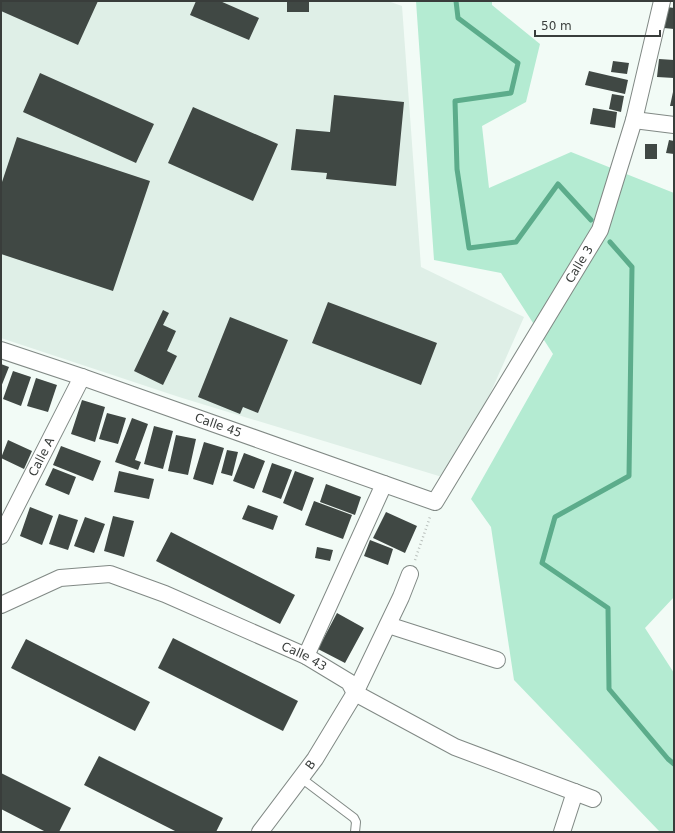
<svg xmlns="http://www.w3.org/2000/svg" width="675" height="833" font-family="'DejaVu Sans',sans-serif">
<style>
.built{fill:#dfefe7}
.green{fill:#b4ebd2}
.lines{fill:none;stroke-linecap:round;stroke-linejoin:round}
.stream{stroke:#5cac8b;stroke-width:5}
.building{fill:#404844}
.service-casing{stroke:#818985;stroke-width:10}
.minor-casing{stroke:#818985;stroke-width:18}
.path{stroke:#b8bfbb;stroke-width:2.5;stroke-dasharray:1 3;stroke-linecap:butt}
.service{stroke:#fff;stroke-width:8}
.minor{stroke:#fff;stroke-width:16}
.labels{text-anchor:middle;stroke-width:4;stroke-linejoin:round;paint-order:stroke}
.street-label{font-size:12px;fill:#393d3b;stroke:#f2fbf6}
</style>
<rect width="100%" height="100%" fill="#f2fbf6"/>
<path class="built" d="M1 1H388L402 6 421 267 524 317 452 480 179 397 1 338Z"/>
<path class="green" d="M416 1H492V5L540 44 526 102 482 126 489 188 571 152 674 193V597L645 628 674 673V832H660L514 680 491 527 471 499 553 354 501 273 434 260Z"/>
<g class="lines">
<path class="stream" d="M456 1 458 18 518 63 511 93 455 101 457 169 469 248 516 242 558 184 591 220
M610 242 632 267 629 476 555 517 542 563 608 608 609 689 668 759 674 764"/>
</g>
<path class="building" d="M1 1H98L78 45 1 11Z
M196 1H220L259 18 249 40 190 15Z
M287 1H309V12H287Z
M667 7 674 8V29L664 28Z
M659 59 674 60V78L657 77Z
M613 61 629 63 627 74 611 72Z
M589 71 628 80 625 94 585 85Z
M40 73 154 124 136 163 23 112Z
M673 92H674V106H670Z
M612 94 624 96 621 112 609 109Z
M334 95 404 102 396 186 326 179 327 173 291 170 296 129 330 132Z
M193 107 278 144 253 201 168 163Z
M593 108 617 112 615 128 590 124Z
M17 137 150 181 113 291 1 254V185Z
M669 140 674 141V154L666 153Z
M645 144H657V159H645Z
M328 302 437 343 421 385 312 343Z
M163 310 169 313 163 325 176 331 167 351 177 356 163 385 134 371Z
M230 317 288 340 258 413 243 407 240 414 198 397Z
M1 364 9 367 1 387Z
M13 371 31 377 21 406 3 399Z
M36 378 57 385 48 412 27 406Z
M82 400 105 407 95 442 71 434Z
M107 413 126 418 118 444 99 439Z
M132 418 148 424 135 460 141 462 138 470 115 462Z
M154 426 173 431 163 469 144 464Z
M176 435 196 439 188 475 168 471Z
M8 440 32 451 24 469 1 458Z
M204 442 224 448 213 485 193 479Z
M61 446 101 461 93 481 53 465Z
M227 450 238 452 232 476 221 473Z
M244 453 265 461 254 489 233 481Z
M272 463 292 470 281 499 262 492Z
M53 468 76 477 69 495 45 485Z
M119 471 154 479 149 499 114 492Z
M295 471 314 478 302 511 283 503Z
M326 484 361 497 355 515 320 502Z
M314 501 352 515 343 539 305 525Z
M248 505 278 516 273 530 242 519Z
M30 507 53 516 42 545 20 536Z
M386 512 417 526 405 553 373 538Z
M59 514 78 520 68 550 49 544Z
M113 516 134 521 124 557 104 551Z
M85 517 105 524 94 553 74 546Z
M171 532 295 595 280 624 156 561Z
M370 540 393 549 388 565 364 556Z
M317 547 333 550 330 561 315 558Z
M337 613 364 628 345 663 318 649Z
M173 638 298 701 283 731 158 668Z
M26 639 150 702 135 731 11 668Z
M99 756 223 818 216 832H177L84 785Z
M1 773 71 808 59 832H46L1 809Z"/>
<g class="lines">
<defs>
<path id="service" d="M301 778 354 818 356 822 355 832"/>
<g id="minor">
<path d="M634 120 674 125"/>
<path id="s1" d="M1 350 82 377 435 502 600 230 634 120 662 1"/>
<path id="s2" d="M1 536 82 377"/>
<path id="s3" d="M1 605 60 578 110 574 165 594 306 656 349 682 355 693 455 747 593 799"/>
<path d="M388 625 497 660"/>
<path d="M306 656 384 484"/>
<path id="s4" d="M260 832 315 759 355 693 401 597 410 574"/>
<path d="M562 832 575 792"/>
</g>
</defs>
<use href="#service" class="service-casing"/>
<use href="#minor" class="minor-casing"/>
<path class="path" d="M415 560 430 517"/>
<use href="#service" class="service"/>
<use href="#minor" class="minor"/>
</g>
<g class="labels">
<g class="street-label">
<text dy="4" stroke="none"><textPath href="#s1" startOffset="738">Calle 3</textPath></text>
<text dy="4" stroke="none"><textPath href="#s1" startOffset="230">Calle 45</textPath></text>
<text dy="4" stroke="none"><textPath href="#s2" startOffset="89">Calle A</textPath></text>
<text dy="4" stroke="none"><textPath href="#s3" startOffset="326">Calle 43</textPath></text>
<text dy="4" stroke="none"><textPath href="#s4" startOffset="84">B</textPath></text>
</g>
</g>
<rect width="675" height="833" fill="none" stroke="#393d3b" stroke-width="4"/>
<path d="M535 30v6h125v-6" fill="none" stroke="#393d3b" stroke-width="2"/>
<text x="541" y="30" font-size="12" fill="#393d3b" stroke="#f2fbf6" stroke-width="3" paint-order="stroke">50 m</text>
</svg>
